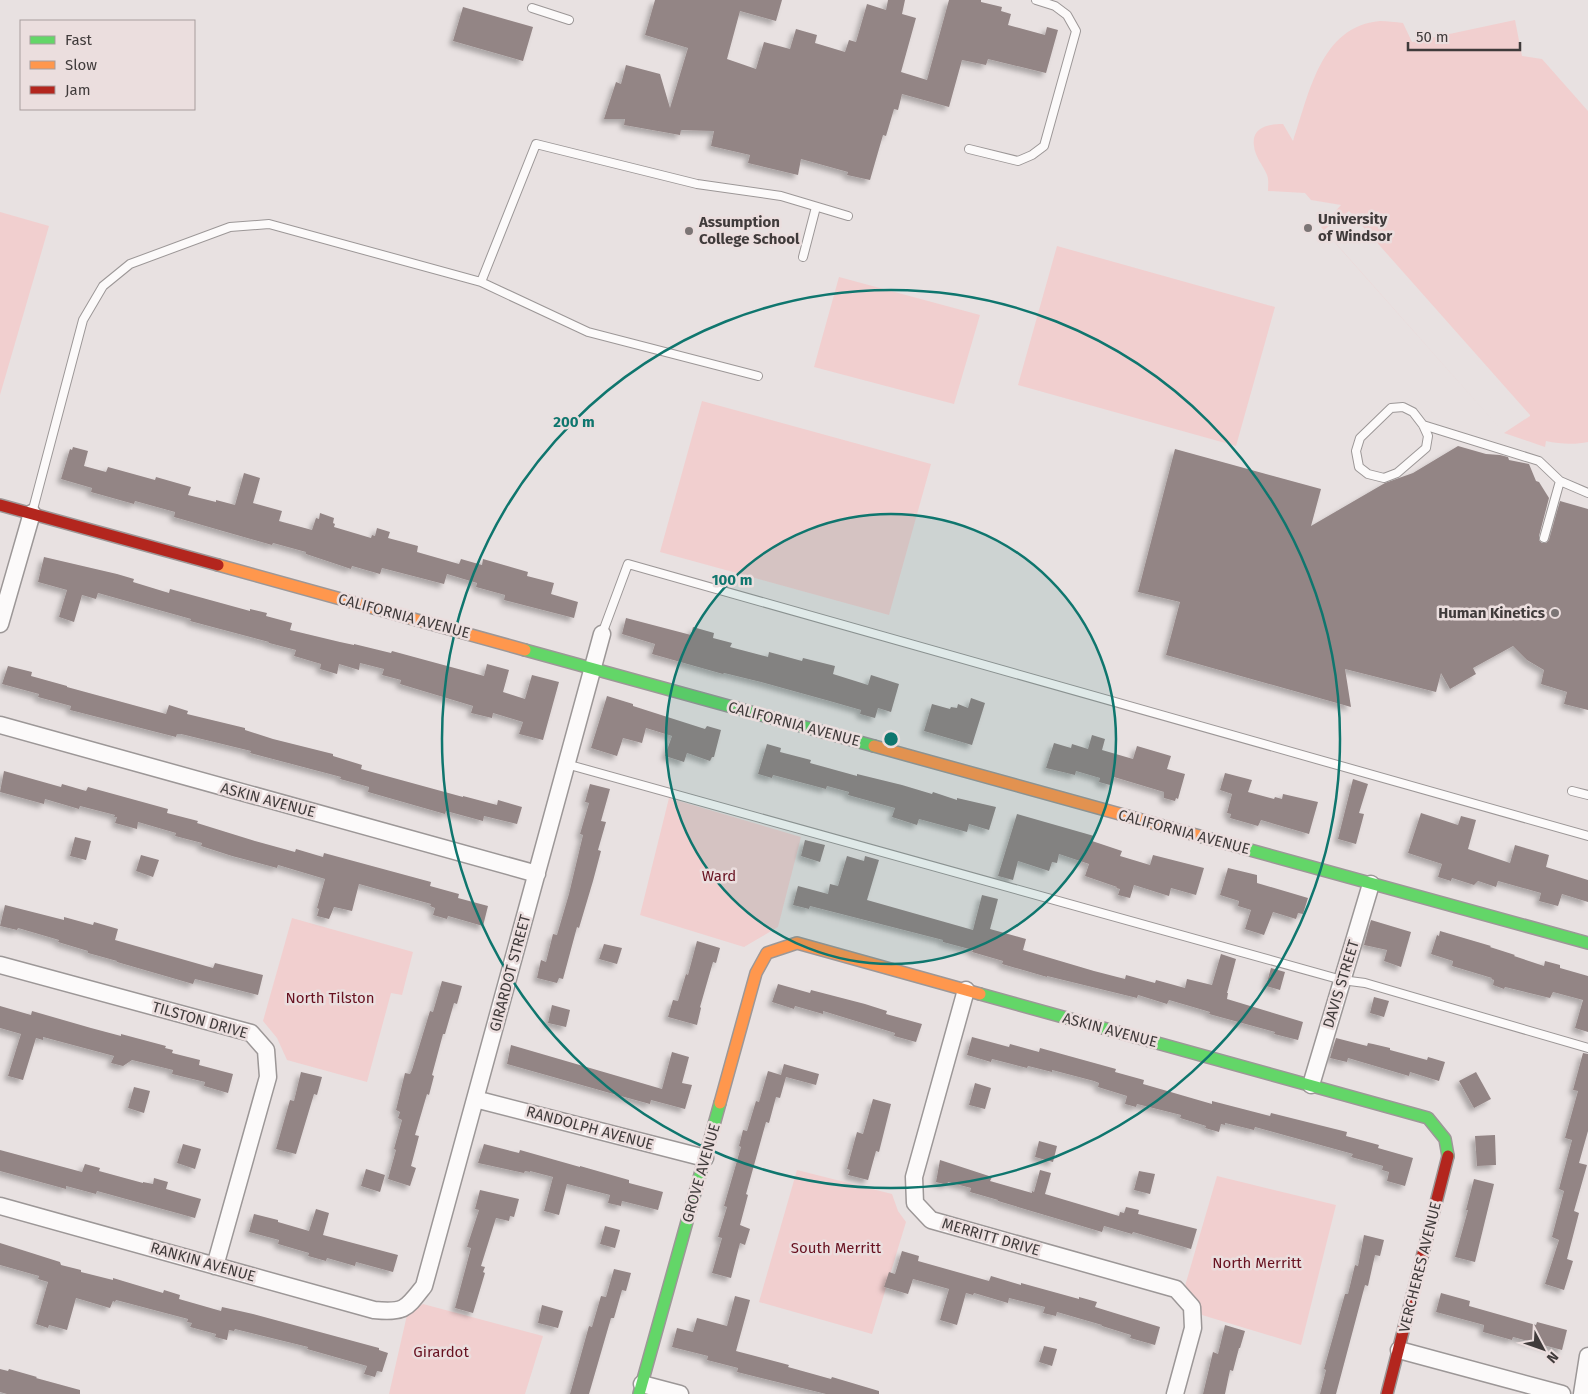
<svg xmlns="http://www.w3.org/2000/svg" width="1588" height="1394" font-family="'Fira Sans',sans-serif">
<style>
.green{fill:#f1cfcf;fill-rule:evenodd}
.building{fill:#938585;filter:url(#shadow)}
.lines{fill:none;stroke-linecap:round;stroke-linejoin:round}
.lane-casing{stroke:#9c9797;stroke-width:10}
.street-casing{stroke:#9c9797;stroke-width:19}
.fast-casing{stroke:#9c9797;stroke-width:14}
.slow-casing{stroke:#9c9797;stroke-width:14}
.jam-casing{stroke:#9c9797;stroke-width:14}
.lane{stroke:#fcfafa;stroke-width:8}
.street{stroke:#fcfafa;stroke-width:16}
.fast{stroke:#63d668;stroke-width:11}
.slow{stroke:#ff974d;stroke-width:11}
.jam{stroke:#b3261e;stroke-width:11}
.ring{fill:none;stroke:#0f766e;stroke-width:2.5}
.poi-dot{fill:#7b7575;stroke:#ebdede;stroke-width:2}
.labels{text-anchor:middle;stroke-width:5;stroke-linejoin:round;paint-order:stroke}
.poi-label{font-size:15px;font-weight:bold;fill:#403b3b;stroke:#ebdede;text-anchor:start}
.street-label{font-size:15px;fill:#403b3b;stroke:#ebdede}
.park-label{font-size:15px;fill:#671120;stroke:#ebdede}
.centre{fill:#0f766e;stroke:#ebdede;stroke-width:2.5}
.ring-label{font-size:15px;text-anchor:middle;font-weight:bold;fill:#0f766e;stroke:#ebdede;stroke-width:5;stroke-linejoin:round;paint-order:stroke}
</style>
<defs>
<filter id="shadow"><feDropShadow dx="-4" dy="4" stdDeviation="2.5" flood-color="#0004"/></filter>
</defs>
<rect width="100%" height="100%" fill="#e8e1e1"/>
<path class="green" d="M1515 20 1522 56 1542 59 1588 111V442C1574 445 1560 444 1546 441L1545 447 1504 433 1321 227 1341 205 1311 200 1305 193 1268 191C1268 186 1269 180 1267 175 1263 165 1255 157 1254 146 1251 127 1269 124 1283 124L1293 141C1309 95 1320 26 1380 21 1387 21 1395 22 1403 23L1412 42ZM1349 211 1530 415V416L1504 433 1324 230Z
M0 212 49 226 0 395Z
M1057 246 1275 307 1236 446 1018 385Z
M839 277 980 315 954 404 814 367Z
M702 401 931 464 889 615 660 552Z
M669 798 801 837 778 927 744 947 640 915Z
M292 918 413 952 402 995 391 993 367 1082 287 1060 277 1038 263 1021Z
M797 1170 892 1194 898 1211 906 1222 872 1334 759 1302Z
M1217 1176 1336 1205 1301 1345 1202 1315 1194 1297 1185 1286Z
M423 1304 543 1336 525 1394H389L407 1315Z"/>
<path class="building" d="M655 0H782L776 21 740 11 727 59 756 69 764 42 790 49 796 29 817 35 815 43 845 52 849 40 856 42 867 4 886 10 888 0H905L902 14 916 18 901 72 927 80 949 0H981V2L1002 7 1001 11 1011 14 1008 25 1045 35 1047 27 1058 30 1046 73 988 59 986 65 962 60 949 107 902 94 898 110 894 109 886 136 883 135 870 180 847 175 848 172 801 159 798 175 748 163 750 155 711 146 714 131 681 130 680 135 624 125 625 119H604L616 82 621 84 626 65 660 74 670 108 688 48 645 35Z
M463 7 533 27 523 61 453 41Z
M1458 446 1486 454 1500 455 1508 457 1509 460 1529 464 1536 481 1539 482 1549 498 1539 536V540L1542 543H1546L1549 540 1560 501 1588 509V710L1564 704 1567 692 1541 684 1544 670 1527 660 1513 646 1473 668 1476 674 1450 689 1441 673 1436 692 1345 669 1351 707 1166 655 1180 602 1138 592 1175 449 1321 489 1311 526 1385 483 1413 473Z
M73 447 88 451 84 466 106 472 108 467 155 480 156 477 191 487 188 495 216 502V500L235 505 244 473 260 478 253 503 282 511 279 521 312 530 316 518 319 519 320 513 334 518 333 523 335 524 334 527 371 538 372 535 375 536 377 528 390 532 388 538 418 546 417 552 459 564 461 559 482 565 483 559 528 572 527 576 554 583 551 594 578 602 574 618 504 600 505 595 476 587 477 583 447 574 444 584 382 568 380 574 352 566 351 569 306 554V552L273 543 272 545 174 517 175 512 135 501 134 504 91 492 92 488 61 479 70 449 72 450Z
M44 557 117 574 134 579 133 582 169 593 170 589 250 611V609L267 613 266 616 292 623 290 630 340 642 354 645V644L391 653 392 651 484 676 487 664 509 670 503 692 525 699 532 675 559 682 543 740 519 734 523 722 493 713 492 718 471 713 473 706 400 684 401 680 382 675 384 669 360 663 359 670 339 664 337 674 320 669 321 664 294 656 296 650 269 643V642L190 621 191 619 98 593 96 599 82 595 74 622 59 617 67 590 38 582Z
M626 618 691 635 693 627 714 633 713 638 732 643 730 647 768 657 769 652 802 661 803 658 835 666 833 674 868 685 871 675 899 684 891 712 878 708 875 718 860 714 861 710 826 700 761 682 724 673 723 674 652 654 655 644 622 634Z
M8 666 32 672 31 676 67 686V687L166 714 169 705 188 711 187 714 245 728V730L273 739 333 754V756L362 765 361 769 390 777 463 797V796L497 805 498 800 522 807 517 824 484 816 483 821 446 811 445 814 368 792 369 787 340 779 341 777 250 753 251 751 181 734H177L176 737 70 710 71 706 38 697 39 694 2 684Z
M607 696 633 704V706L705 729 707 726 721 730 714 757H712L710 761 687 753 684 762 665 756 672 736 646 728 642 743 623 738 617 756 591 748Z
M971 698 985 703 972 745 924 731 932 704 950 709 951 707 957 708 958 704 968 708Z
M1092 735 1105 739 1102 750 1133 759 1137 746 1171 756 1167 769 1185 774 1178 799 1176 798 1175 801 1164 798V792L1114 777 1110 785 1099 782 1100 778 1076 771 1075 775 1046 768 1054 743 1071 748 1072 744 1088 749Z
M767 744 781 748 780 752 811 760 810 763 857 776V774L902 785 932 794 933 792 957 800V798L996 807 989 830 969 824 967 832 919 819 917 825 892 817 895 808 848 795 849 792 827 786 826 789 773 775 772 778 758 774Z
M4 771 61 787 62 784 86 791 88 787 168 809 167 813 198 821 197 823 255 841 295 852 296 849 323 857 324 853 431 882 430 886 459 894 458 898 488 906 483 926 448 916 447 919 433 915 435 908 430 906 431 904 359 884 352 911 334 907 329 919 317 916 319 909 317 908 325 879 278 865 277 868 232 856 201 846 202 843 175 836 176 833 138 822 137 829 115 823 117 817H114L115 815 80 806 79 809 45 799 44 804 0 792Z
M1225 773 1252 780 1248 792 1274 799 1275 797 1282 799 1283 794 1318 802 1309 834 1261 820 1258 826 1230 818 1231 814 1227 813 1232 794 1220 790Z
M1353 779 1368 784 1359 813 1364 814 1356 844 1338 839Z
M590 784 610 789 601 821 606 822 598 850 601 851 593 881 579 928 577 927 563 979 559 978 557 983 537 978 541 960 546 962 553 934 557 935 569 894 583 835 580 834 589 803 585 802Z
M1421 813 1458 825 1461 816 1476 820 1468 849 1510 863 1515 845 1549 855 1546 867 1588 880V902L1562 894 1558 906 1539 901 1541 893 1498 881 1496 887 1478 881 1474 885 1452 878 1451 881 1438 877 1442 864 1408 853Z
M1017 814 1094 836 1092 841 1122 851 1120 856 1150 865 1153 855 1204 868 1196 895 1171 888 1169 896 1134 885 1130 898 1118 895 1120 889 1116 888 1117 887 1085 876 1089 864 1059 854 1057 863 1052 862 1049 871 1018 861 1013 880 998 876Z
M75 837 91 841 86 860 70 856Z
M805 840 825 845 820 862 801 856Z
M141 855 159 860 153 877 136 871Z
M847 856 864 861 865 856 879 860 867 900 973 930 982 895 998 899 990 929 1026 939 1023 950 1094 971 1125 979 1126 975 1155 983 1156 980 1185 988 1187 979 1212 985 1221 954 1236 959 1227 993H1228L1227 999 1303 1022 1298 1040 1274 1034 1275 1032 1209 1014 1210 1012 1169 1000 1167 1004 1138 995 1137 998 1047 976V977L1002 964 1003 961 972 952 973 950 943 942V940L810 906 809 909 793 905 798 886 828 894 830 884 838 886Z
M1228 868 1257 875V883L1308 898 1303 914 1298 913 1296 919 1273 912 1264 935 1245 929 1251 910 1238 906 1239 901 1220 895Z
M5 905 64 920V917L93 925 94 922 118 929 115 940 213 968 215 963 263 975 258 995 195 979 193 984 117 962V961L88 953V951L58 942 59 940 18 928 17 930 0 926Z
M1371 920 1411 932 1401 967 1384 961 1387 950 1364 945Z
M1440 931 1491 946 1490 947 1515 955 1514 956 1544 966 1545 961 1560 965V968L1588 976V1032L1575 1028 1583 1000 1553 992 1550 998 1505 987 1504 989 1493 985 1494 980 1491 979 1492 978 1452 966 1453 961 1431 954 1437 935 1439 936Z
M697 941 720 948 716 963 713 962 700 1007 701 1008 697 1025 668 1017 673 1000 678 1001 686 974 688 975Z
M604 944 622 948 617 964 599 959Z
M1271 968 1285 972 1280 990 1266 986Z
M442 981 462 986 457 1004 454 1003 445 1034H443L432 1075 434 1076 429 1095 427 1094 415 1135 419 1136 411 1166 416 1168 410 1186 388 1179 396 1150 394 1149 402 1120 398 1118 400 1112 396 1110 405 1073 410 1074 412 1070 430 1011 433 1012Z
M778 984 810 993 811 990 865 1004 887 1011 886 1014 922 1024 916 1042 894 1036 895 1033 823 1011V1014L795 1006 794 1009 772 1002Z
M1374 997 1389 1001 1384 1017 1370 1013Z
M552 1005 570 1010 566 1027 548 1023Z
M0 1006 31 1015 32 1011 91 1028 121 1036V1034L166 1046 165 1048 173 1050 172 1053 200 1060 199 1065 233 1074 228 1093 204 1086 205 1082 172 1074 173 1070 132 1060 123 1066 111 1063 114 1056 43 1037V1040L36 1038 23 1080 8 1076 21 1034 0 1028Z
M972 1037 1009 1047 1010 1044 1039 1052 1040 1048 1116 1069 1115 1072 1144 1080 1143 1084 1212 1104V1101L1270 1116 1271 1113 1347 1132 1346 1136 1379 1145 1378 1148 1413 1158 1405 1186 1387 1181 1389 1172 1382 1170 1383 1166 1351 1157 1353 1154 1255 1127 1254 1130 1225 1123V1125L1221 1124 1219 1132 1205 1128 1206 1126 1180 1118 1181 1115 1137 1104 1136 1107 1125 1104 1127 1096 1098 1087 1099 1083 1094 1081 1052 1070V1072L1028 1066 1027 1068 992 1059 991 1062 967 1055Z
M1336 1038 1367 1046 1368 1043 1373 1044 1390 1048V1050L1427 1060 1428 1057 1445 1062 1439 1081 1410 1072 1409 1076 1348 1058 1347 1062 1330 1058Z
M511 1045 662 1089 672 1052 689 1057 682 1083 692 1085 685 1109 651 1100 650 1104 617 1095 507 1064Z
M1583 1053 1588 1054V1131L1579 1163 1587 1165 1574 1211 1579 1213 1567 1259 1573 1261 1564 1290 1545 1284 1559 1240 1552 1237 1564 1191 1559 1189 1572 1140 1565 1138 1578 1091 1573 1090Z
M784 1064 819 1074 816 1085 786 1077 780 1098 776 1097 769 1123 766 1122 746 1194 748 1195 740 1225 750 1229 745 1245 740 1243 731 1278 712 1273 722 1238 718 1237 727 1207 724 1206 741 1147 739 1146 743 1130 747 1131 756 1101 759 1102 768 1071 781 1075Z
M301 1072 322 1077 317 1095 314 1094 296 1154 276 1149 290 1100 294 1101Z
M1476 1072 1491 1099 1474 1108 1459 1081Z
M975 1083 991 1088 985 1109 969 1105Z
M134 1087 150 1091 144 1113 128 1108Z
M873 1099 891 1104 879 1152 876 1151 868 1180 848 1175 850 1170 847 1169 857 1132 863 1134Z
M1495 1135 1496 1165 1477 1166 1475 1136Z
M1039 1141 1057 1146 1053 1162 1035 1157Z
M183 1144 201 1149 195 1169 177 1163Z
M484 1144 519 1153 520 1150 580 1167V1166L629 1180V1183L663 1192 658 1210 622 1201 621 1206 608 1203 610 1195 567 1184 559 1215 544 1211 553 1177 530 1171V1172L525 1171 524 1173 478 1163Z
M0 1150 82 1172 85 1164 100 1168 99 1171 143 1183V1182L153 1184 154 1178 168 1182 166 1189 201 1199 195 1218 97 1191 96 1194 66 1186V1189L0 1171Z
M940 1160 992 1177 990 1181 1032 1193V1191L1034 1192 1040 1170 1051 1173 1045 1194 1119 1216 1120 1212 1124 1213 1126 1207 1139 1210 1138 1214 1197 1229 1191 1249 1133 1232 1132 1234 1104 1226 1102 1232 998 1201V1200L970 1192 971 1188 948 1182 947 1185 936 1182Z
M366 1169 385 1175 380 1192 361 1186Z
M1139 1171 1155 1174 1150 1194 1134 1190Z
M1474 1179 1494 1184 1475 1262 1455 1257 1468 1210H1466Z
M480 1190 519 1199 514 1217 510 1216 509 1221 496 1218 481 1266 485 1267 483 1272 485 1273 473 1313 455 1308 471 1248 467 1247 479 1210 475 1209Z
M316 1209 329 1213 323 1235 398 1255 393 1272 356 1262 355 1266 327 1258 326 1261 308 1256 309 1253 278 1244 279 1240 249 1232 254 1214 278 1220V1222L309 1231Z
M605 1226 620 1230 615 1248 600 1244Z
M1364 1235 1384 1240 1380 1256 1375 1255 1368 1286 1365 1285 1336 1394H1320L1326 1370 1324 1369 1345 1294H1348L1355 1265 1358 1266Z
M0 1243 60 1262 61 1265 81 1270V1272L113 1280V1278L163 1293 164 1290 180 1295 179 1299 221 1311 222 1307 253 1314 379 1348V1350L388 1353 382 1372 377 1371 375 1377 364 1374 367 1366 307 1349 308 1347 235 1329 234 1331 229 1330 227 1340 215 1337 216 1334 190 1327 192 1323 187 1322 188 1319 116 1300 115 1302 113 1301 110 1308 76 1298 67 1330 49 1325 48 1328 36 1324 48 1282 38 1279 39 1276 0 1265Z
M902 1251 919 1256 918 1261 989 1281 991 1276 1021 1285V1283L1079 1299V1297L1097 1302 1095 1307 1160 1327 1155 1345 1130 1338 1131 1335 1102 1326V1325L1057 1312 1056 1316 1043 1313 1045 1307 1009 1298 1008 1303 974 1293 973 1295 966 1293 957 1325 940 1320 949 1289 913 1279 908 1294 884 1287 889 1272 895 1274Z
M614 1269 631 1273 626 1291 622 1290 614 1318H611L589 1394H570L589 1326 592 1327 601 1296 606 1297Z
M1441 1293 1470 1301 1469 1306 1536 1325 1537 1322 1567 1330 1562 1350 1513 1337 1512 1340 1483 1332 1484 1325 1436 1312Z
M735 1296 750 1300 736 1351 789 1365 788 1367 831 1379 832 1377 879 1391V1394H826L737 1372 738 1368 707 1360 708 1356 672 1347 677 1328 693 1332 697 1318 727 1326Z
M542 1305 563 1311 558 1328 538 1323Z
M1225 1325 1245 1331 1240 1348H1239L1233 1371 1230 1370 1225 1394H1203L1213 1352 1218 1354Z
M1044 1346 1057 1349 1052 1366 1039 1362Z
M0 1369 8 1371 9 1369 37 1377 36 1378 80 1390V1394H7L0 1392Z"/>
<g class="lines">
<defs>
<path id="lane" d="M532 8 569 20
M969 149 1018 161 1032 155 1044 146 1076 31 1067 15 1055 6 1036 0
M803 257 816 207
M481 282 536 144 697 184 781 196 848 216
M1403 407 1413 412 1423 425 1428 436 1426 448 1397 473 1384 478 1368 474 1359 467 1356 451 1360 438 1391 408Z
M1423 425 1539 461 1560 481 1588 493
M32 513 83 320 103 286 130 264 230 227 269 224 481 282 588 332 758 376
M1544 538 1560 481
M602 634 628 564 1588 836
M566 764 1342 980 1365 983 1588 1048
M1572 791 1588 795"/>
<path id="street" d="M0 624 32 513
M0 725 537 874
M0 965 251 1033 266 1050 268 1077 215 1266
M966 990 914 1177 915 1203 931 1220 1176 1289 1192 1307 1193 1328 1175 1394
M1311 1085 1371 884
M475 1099 705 1158
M0 1206 374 1310C405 1313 406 1309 424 1286L602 634
M1399 1350 1562 1394
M642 1384 680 1394
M1582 1394 1588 1356"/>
<path id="fast" d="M525 650 874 746
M1203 837 1588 943
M980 994 1428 1118 1445 1139 1448 1156
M639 1394 720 1103"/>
<path id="slow" d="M218 565 525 650
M874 746 1203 837
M720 1103 756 973 767 953 797 943 980 994"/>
<path id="jam" d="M0 505 218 565
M1387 1394 1448 1156"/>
</defs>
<use href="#lane" class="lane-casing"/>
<use href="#street" class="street-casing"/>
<use href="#fast" class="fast-casing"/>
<use href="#slow" class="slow-casing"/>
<use href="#jam" class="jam-casing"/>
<use href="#lane" class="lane"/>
<use href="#street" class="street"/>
<use href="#fast" class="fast"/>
<use href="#slow" class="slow"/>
<use href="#jam" class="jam"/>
</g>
<circle cx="891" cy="739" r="225" fill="#0f766e" fill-opacity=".12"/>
<g class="ring">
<circle cx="891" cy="739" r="225"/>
<circle cx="891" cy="739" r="449"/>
</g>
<g class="poi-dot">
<circle cx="1308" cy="228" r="5"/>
<circle cx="689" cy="231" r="5"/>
<circle cx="1555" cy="613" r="5"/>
</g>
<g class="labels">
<g class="poi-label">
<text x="1318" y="224">University<tspan x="1318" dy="17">of Windsor</tspan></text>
<text x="699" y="227">Assumption<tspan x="699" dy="17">College School</tspan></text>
<text x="1545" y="618" text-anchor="end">Human Kinetics</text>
</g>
<g class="street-label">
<text transform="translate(404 616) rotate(15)" y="5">CALIFORNIA AVENUE</text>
<text transform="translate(794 724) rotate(15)" y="5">CALIFORNIA AVENUE</text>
<text transform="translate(268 800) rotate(15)" y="5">ASKIN AVENUE</text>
<text transform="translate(1184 832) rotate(15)" y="5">CALIFORNIA AVENUE</text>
<text transform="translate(510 973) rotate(-75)" y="5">GIRARDOT STREET</text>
<text transform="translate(1341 984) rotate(-73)" y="5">DAVIS STREET</text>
<text transform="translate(200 1020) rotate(16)" y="5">TILSTON DRIVE</text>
<text transform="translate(1110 1030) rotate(15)" y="5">ASKIN AVENUE</text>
<text transform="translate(590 1128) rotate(15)" y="5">RANDOLPH AVENUE</text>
<text transform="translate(701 1173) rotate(-74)" y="5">GROVE AVENUE</text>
<text transform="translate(991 1237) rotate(16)" y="5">MERRITT DRIVE</text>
<text transform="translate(203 1262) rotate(16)" y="5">RANKIN AVENUE</text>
<text transform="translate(1420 1267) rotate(-76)" y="5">VERCHERES AVENUE</text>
</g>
<g class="park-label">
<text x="719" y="881">Ward</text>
<text x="330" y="1003">North Tilston</text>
<text x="836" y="1253">South Merritt</text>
<text x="1257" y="1268">North Merritt</text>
<text x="441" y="1357">Girardot</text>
</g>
</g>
<circle cx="891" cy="739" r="8" class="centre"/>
<g class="ring-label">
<text x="574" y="427">200 m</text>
<text x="732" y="585">100 m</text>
</g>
<rect x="20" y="20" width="175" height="90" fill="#ebdede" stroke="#a79d9d"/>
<rect x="30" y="36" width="25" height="8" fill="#63d668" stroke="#a79d9d"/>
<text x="65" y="45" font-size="15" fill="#403b3b">Fast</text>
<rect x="30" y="61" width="25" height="8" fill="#ff974d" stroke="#a79d9d"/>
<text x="65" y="70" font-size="15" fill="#403b3b">Slow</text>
<rect x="30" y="86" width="25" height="8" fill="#b3261e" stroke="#a79d9d"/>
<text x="65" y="95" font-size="15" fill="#403b3b">Jam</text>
<g transform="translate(1543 1349) rotate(131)" stroke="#ebdede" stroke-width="4" paint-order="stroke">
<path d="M0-4L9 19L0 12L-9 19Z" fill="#403b3b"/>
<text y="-8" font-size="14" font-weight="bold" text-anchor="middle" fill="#403b3b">N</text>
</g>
<path d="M1408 42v8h112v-8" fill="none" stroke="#403b3b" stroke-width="2.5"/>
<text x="1416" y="42" font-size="15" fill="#403b3b" stroke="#ebdede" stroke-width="4" paint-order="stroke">50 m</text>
</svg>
